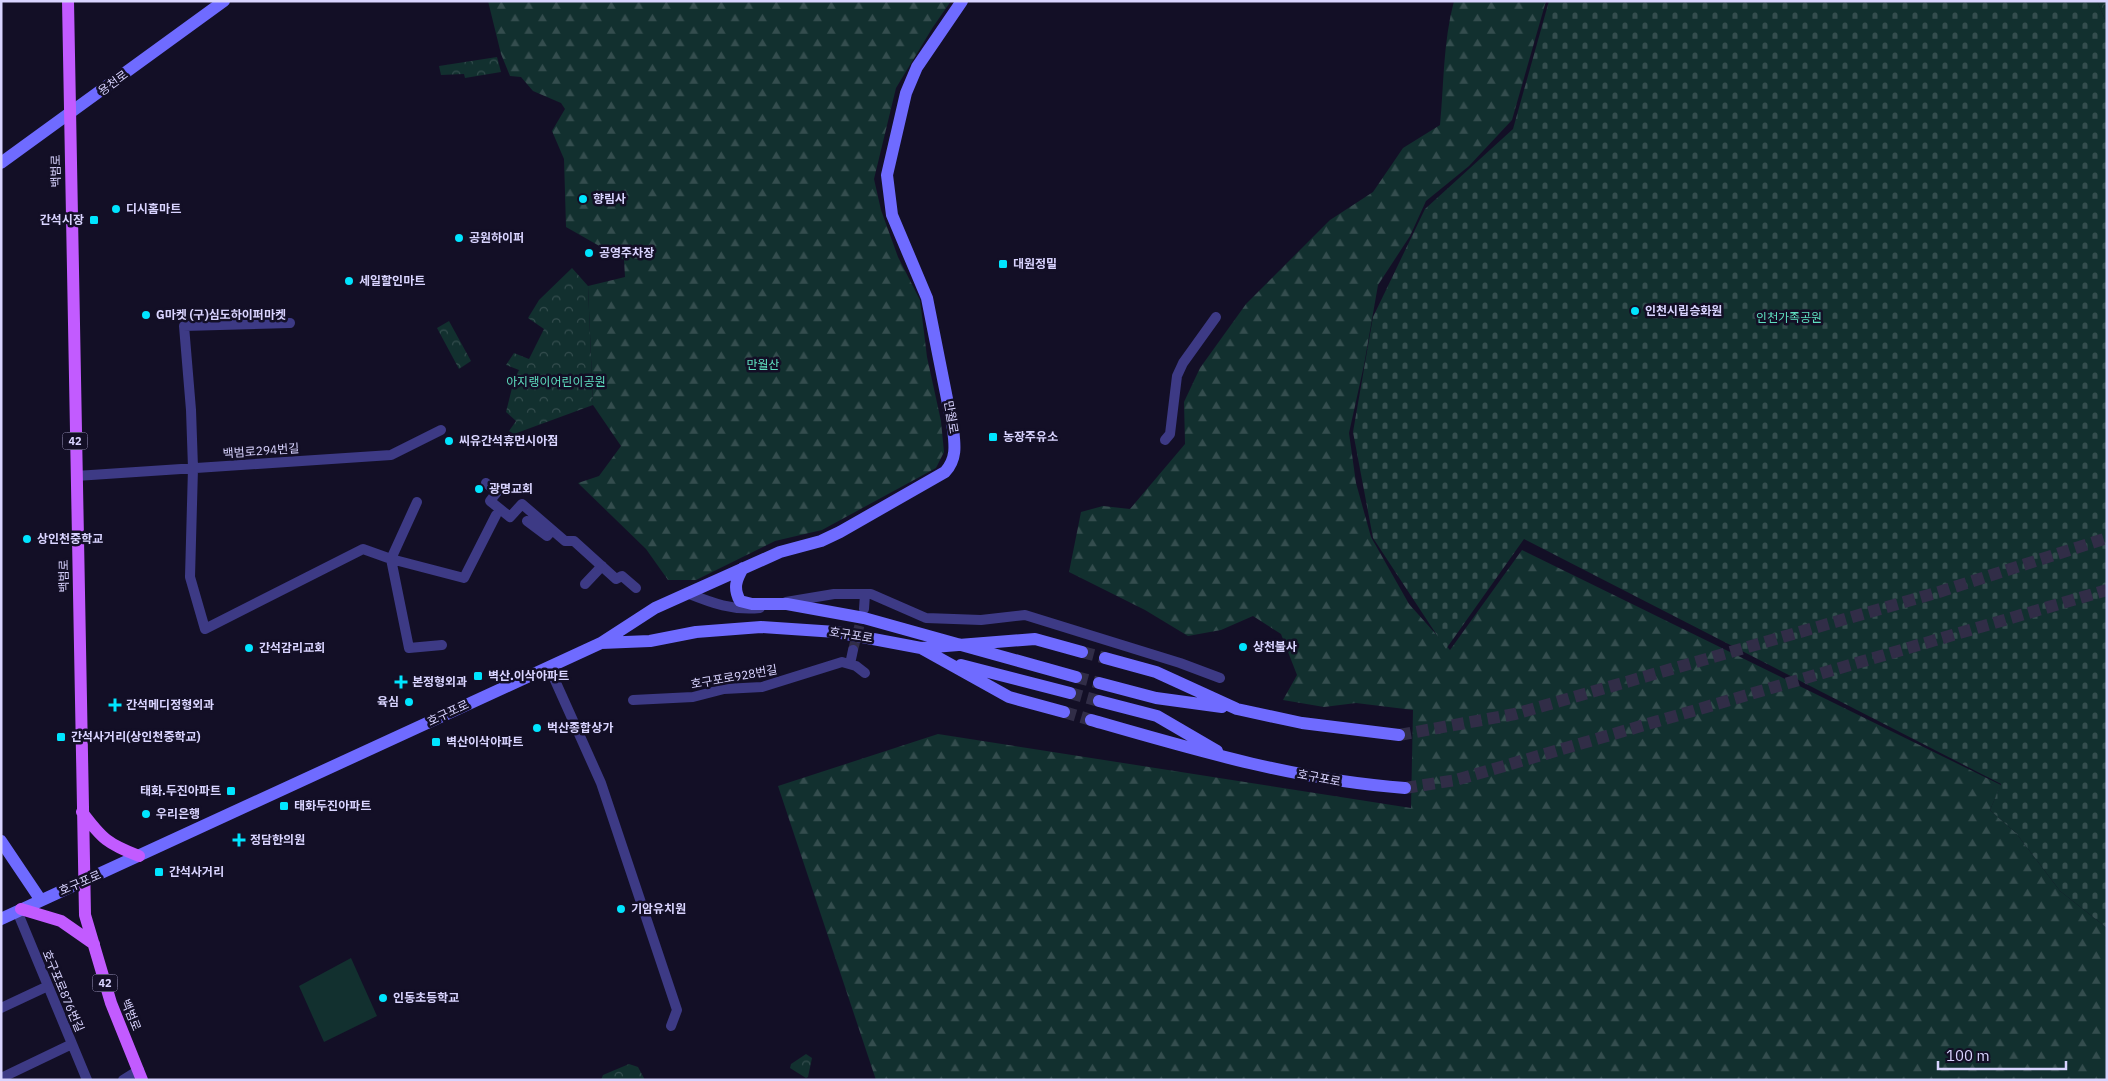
<svg xmlns="http://www.w3.org/2000/svg" width="2108" height="1081" font-family="'IBM Plex Sans','Noto Sans KR',sans-serif">
<style>
.forest{fill:url(#forest-firs)}
.cemetery{fill:url(#cemetery-stones)}
.park{fill:url(#park-crowns)}
.pitch{fill:#12302f}
.lines{fill:none;stroke-linecap:round;stroke-linejoin:round}
.street-tunnel{stroke:#312d47;stroke-width:10;stroke-dasharray:10 5;stroke-linecap:butt}
.secondary-tunnel{stroke:#312d47;stroke-width:12;stroke-dasharray:12 6;stroke-linecap:butt}
.street{stroke:#3d3a85;stroke-width:10}
.secondary{stroke:#6f6bff;stroke-width:12}
.primary{stroke:#c25bff;stroke-width:12}
.poi-dot{fill:#00e5ff;stroke:#130f26;stroke-width:2}
.labels{text-anchor:middle;stroke-width:5;stroke-linejoin:round;paint-order:stroke}
.shield{fill:#130f26;stroke:#9e99be;stroke-width:1}
.shield-label{font-size:11px;font-weight:bold;fill:#d9d4ff}
.street-label{font-size:12px;fill:#d9d4ff;stroke:#130f26}
.poi-label{font-size:12px;font-weight:bold;fill:#d9d4ff;stroke:#130f26;text-anchor:start}
.park-label{font-size:12px;fill:#5fe0c0;stroke:#130f26}
</style>
<defs>
<pattern id="forest-firs" width="22" height="20" patternUnits="userSpaceOnUse" patternTransform="scale(1.25)"><rect width="22" height="20" fill="#12302f"/><path d="M5 1l3.5 6h-7zM16 11l3.5 6h-7z" fill="#344d4e"/></pattern>
<pattern id="cemetery-stones" width="16" height="16" patternUnits="userSpaceOnUse" patternTransform="scale(1.25)"><rect width="16" height="16" fill="#12302f"/><path d="M2 7V4a2 2 0 0 1 4 0v3zM10 15v-3a2 2 0 0 1 4 0v3z" fill="#344d4e"/></pattern>
<pattern id="park-crowns" width="20" height="18" patternUnits="userSpaceOnUse" patternTransform="scale(1.25)"><rect width="20" height="18" fill="#12302f"/><path d="M2 6a3 3 0 1 1 6 0M12 15a3 3 0 1 1 6 0" fill="none" stroke="#344d4e"/></pattern>
</defs>
<rect width="100%" height="100%" fill="#130f26"/>
<path class="forest" d="M488 1H951L933 27 896 88 874 179 881 210 898 257 920 300 927 357 941 421 944 452 936 468 822 530 775 541 696 580H668L646 549 578 483 599 476 621 446 593 405 588 286 625 277 624 260 566 227 564 159 552 131 565 109 561 103 533 91 521 77 510 76 501 54Z
M1454 1H1546L1512 120 1469 166 1426 201 1410 236 1378 285 1364 365 1349 433 1356 483 1371 537 1409 604 1450 650 1522 550 2001 785 1990 810 2016 833 2060 891 2107 928V1080H876L778 786 938 734 1411 808 1413 710 1356 703 1324 707 1283 700 1297 675 1281 634 1253 616 1221 630 1188 636 1145 610 1069 572 1081 512 1103 506 1130 509 1185 444 1184 402 1200 368 1246 304 1330 220 1373 192 1403 148 1440 125C1444 84 1443 42 1454 1Z"/>
<path class="cemetery" d="M1549 1H2097L2107 24V928L2060 891 2016 833 1990 810 2001 784 1524 539 1446 649 1373 538 1353 432 1373 317 1425 209 1513 129Z"/>
<path class="park" d="M2097 1H2107V24Z
M497 57 501 72 465 78 464 74 441 75 439 66Z
M572 268 588 286 593 405 514 434 509 431 516 421 506 412 514 380 519 370 506 365 514 353 529 359 544 329 528 318 539 300Z
M449 321 471 361 459 369 437 328Z
M806 1054 812 1058 808 1077 806 1078 790 1068 791 1064Z
M629 1064 638 1067 645 1080H601L603 1075Z"/>
<path class="pitch" d="M351 958 377 1016 324 1042 299 986Z"/>
<g class="lines">
<path class="street-tunnel" d="M853 650 863 612"/>
<path class="secondary-tunnel" d="M1082 652 1105 658
M1076 677 1099 683
M1070 693 1099 701
M1064 712 1091 720
M1399 735 1515 714 1939 592 2107 538
M1405 788 1456 780 2107 590"/>
<path class="street" d="M290 323 184 326 191 410 193 468 190 577 205 629 363 549 391 559 417 502
M1165 440 1170 434 1177 376 1183 363 1216 317
M76 476 391 455 441 430
M486 483 497 492 490 501 510 517 522 504 565 541H574L616 579 622 576 636 588
M527 521 547 536 552 530
M585 584 602 566
M687 593C712 603 733 611 760 608
M786 602 834 594H871L926 618 981 620 1025 615 1180 663 1220 678
M864 609 865 594
M442 645 409 648 391 559 464 578 496 515
M850 664 853 650
M549 667 601 783 677 1010 671 1026
M633 700 693 697 724 689 762 687 842 662 856 666 865 673
M17 911 87 1080
M1 1008 48 986
M1 1078 72 1044
M123 1080 139 1070"/>
<path class="secondary" d="M1 163 224 1
M743 568C736 580 733 588 740 601L752 604H787L864 618 1076 677
M601 643 655 608 780 552 821 541 840 532 945 472C957 459 955 445 953 429L927 298 892 215 887 175 906 93 917 67 962 1
M921 648 1009 697 1064 712
M1105 658 1156 672 1237 709 1302 723 1399 735
M961 665 1070 693
M1099 683 1156 698 1222 707
M1099 701 1157 716 1217 751
M1091 720C1195 750 1296 780 1405 788
M1 841 40 899
M1 919 601 643 650 641 696 632 761 627 836 632 921 648 1035 639 1082 652"/>
<path class="primary" d="M68 1 85 915 111 1003 142 1080
M82 812C102 839 108 844 139 856
M21 909 61 921 94 944"/>
</g>
<g class="poi-dot">
<circle cx="583" cy="199" r="5"/>
<circle cx="116" cy="209" r="5"/>
<rect x="89" y="215" width="10" height="10" rx="2.5"/>
<circle cx="459" cy="238" r="5"/>
<circle cx="589" cy="253" r="5"/>
<rect x="998" y="259" width="10" height="10" rx="2.5"/>
<circle cx="349" cy="281" r="5"/>
<circle cx="1635" cy="311" r="5"/>
<circle cx="146" cy="315" r="5"/>
<rect x="988" y="432" width="10" height="10" rx="2.5"/>
<circle cx="449" cy="441" r="5"/>
<circle cx="479" cy="489" r="5"/>
<circle cx="27" cy="539" r="5"/>
<circle cx="1243" cy="647" r="5"/>
<circle cx="249" cy="648" r="5"/>
<rect x="473" y="671" width="10" height="10" rx="2.5"/>
<path d="M398.5 674.5h5v5h5v5h-5v5h-5v-5h-5v-5h5z"/>
<circle cx="409" cy="702" r="5"/>
<path d="M112.5 697.5h5v5h5v5h-5v5h-5v-5h-5v-5h5z"/>
<circle cx="537" cy="728" r="5"/>
<rect x="56" y="732" width="10" height="10" rx="2.5"/>
<rect x="431" y="737" width="10" height="10" rx="2.5"/>
<rect x="226" y="786" width="10" height="10" rx="2.5"/>
<rect x="279" y="801" width="10" height="10" rx="2.5"/>
<circle cx="146" cy="814" r="5"/>
<path d="M236.5 832.5h5v5h5v5h-5v5h-5v-5h-5v-5h5z"/>
<rect x="154" y="867" width="10" height="10" rx="2.5"/>
<circle cx="621" cy="909" r="5"/>
<circle cx="383" cy="998" r="5"/>
</g>
<g class="labels">
<g class="shield">
<rect x="62.5" y="432.5" width="25" height="17" rx="4"/>
<rect x="92.5" y="974.5" width="25" height="17" rx="4"/>
</g>
<g class="shield-label">
<text x="75" y="445">42</text>
<text x="105" y="987">42</text>
</g>
<g class="street-label">
<text transform="translate(113 83) rotate(-36)" y="4">용천로</text>
<text transform="translate(56 171) rotate(-91)" y="4">백범로</text>
<text transform="translate(951 417) rotate(80)" y="4">만월로</text>
<text transform="translate(261 451) rotate(-4)" y="4">백범로294번길</text>
<text transform="translate(64 576) rotate(-91)" y="4">백범로</text>
<text transform="translate(851 635) rotate(9)" y="4">호구포로</text>
<text transform="translate(734 677) rotate(-10)" y="4">호구포로928번길</text>
<text transform="translate(448 713) rotate(-25)" y="4">호구포로</text>
<text transform="translate(1319 778) rotate(11)" y="4">호구포로</text>
<text transform="translate(80 883) rotate(-23)" y="4">호구포로</text>
<text transform="translate(63 991) rotate(67)" y="4">호구포로876번길</text>
<text transform="translate(131 1015) rotate(68)" y="4">백범로</text>
</g>
<g class="poi-label">
<text x="593" y="203">향림사</text>
<text x="126" y="213">디시홈마트</text>
<text x="84" y="224" text-anchor="end">간석시장</text>
<text x="469" y="242">공원하이퍼</text>
<text x="599" y="257">공영주차장</text>
<text x="1013" y="268">대원정밀</text>
<text x="359" y="285">세일할인마트</text>
<text x="1645" y="315">인천시립승화원</text>
<text x="156" y="319">G마켓 (구)심도하이퍼마켓</text>
<text x="1003" y="441">농장주유소</text>
<text x="459" y="445">씨유간석휴먼시아점</text>
<text x="489" y="493">광명교회</text>
<text x="37" y="543">상인천중학교</text>
<text x="1253" y="651">상천불사</text>
<text x="259" y="652">간석감리교회</text>
<text x="488" y="680">벽산.이삭아파트</text>
<text x="412" y="686">본정형외과</text>
<text x="399" y="706" text-anchor="end">육심</text>
<text x="126" y="709">간석메디정형외과</text>
<text x="547" y="732">벅산종합상가</text>
<text x="71" y="741">간석사거리(상인천중학교)</text>
<text x="446" y="746">벽산이삭아파트</text>
<text x="221" y="795" text-anchor="end">태화.두진아파트</text>
<text x="294" y="810">태화두진아파트</text>
<text x="156" y="818">우리은행</text>
<text x="250" y="844">정담한의원</text>
<text x="169" y="876">간석사거리</text>
<text x="631" y="913">기암유치원</text>
<text x="393" y="1002">인동초등학교</text>
</g>
<g class="park-label">
<text x="1789" y="322">인천가족공원</text>
<text x="763" y="369">만월산</text>
<text x="556" y="386">아지랭이어린이공원</text>
</g>
</g>
<rect width="2108" height="1081" fill="none" stroke="#d9d4ff" stroke-width="5"/>
<path d="M1938 1061v8h128v-8" fill="none" stroke="#d9d4ff" stroke-width="2.5"/>
<text x="1946" y="1061" font-size="15" fill="#d9d4ff" stroke="#130f26" stroke-width="4" paint-order="stroke">100 m</text>
</svg>
